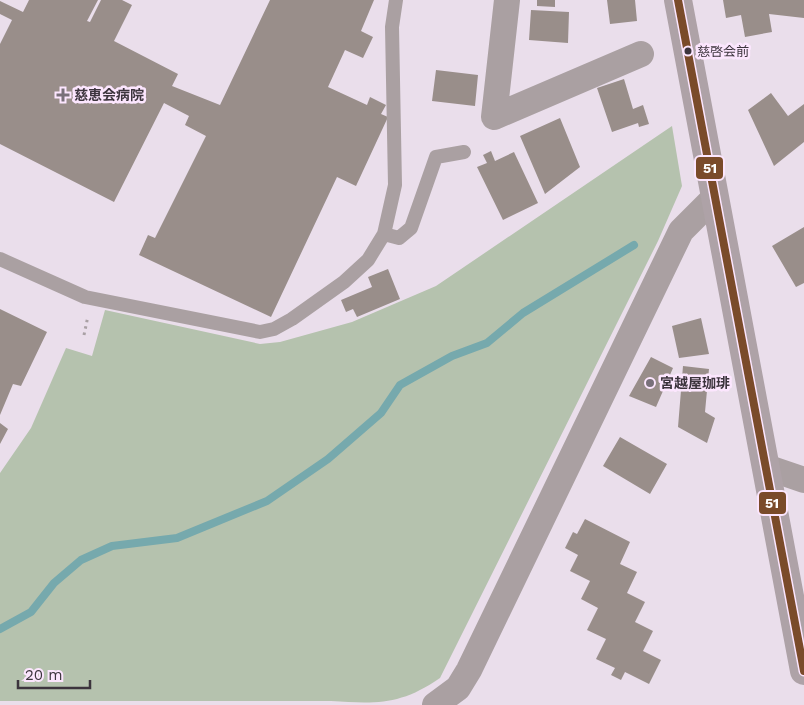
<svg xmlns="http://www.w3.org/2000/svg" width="804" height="705" font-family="'Work Sans','Noto Sans JP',sans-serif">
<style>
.forest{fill:#b5c2ae}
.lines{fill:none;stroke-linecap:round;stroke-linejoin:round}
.stream{stroke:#76a9ad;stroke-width:8}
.building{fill:#998e8a}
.path{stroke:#a9a0a4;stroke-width:3;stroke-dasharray:2.5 4;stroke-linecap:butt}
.service{stroke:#aaa0a2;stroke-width:14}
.minor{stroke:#aaa0a2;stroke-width:26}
.primary{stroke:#aea2a7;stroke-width:28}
.bus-1-casing{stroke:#fce6fe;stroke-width:11}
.bus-1{stroke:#7a4b2a;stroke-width:8}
.bus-dot{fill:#3c343d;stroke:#fce6fe;stroke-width:2}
.poi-dot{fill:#79707a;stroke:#fce6fe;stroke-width:2}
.labels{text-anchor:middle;stroke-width:5;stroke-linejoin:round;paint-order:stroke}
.bus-label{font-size:13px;fill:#3c343d;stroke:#fce6fe;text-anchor:start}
.poi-label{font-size:14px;font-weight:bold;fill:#3c343d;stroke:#fce6fe;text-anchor:start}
.line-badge{stroke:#fce6fe;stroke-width:2}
.badge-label{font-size:14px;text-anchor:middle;font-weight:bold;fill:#fff}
</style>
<rect width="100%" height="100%" fill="#eadeeb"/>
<path class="forest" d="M672 126 682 186 658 241 440 678C401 705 377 704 331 701H0V473L31 428 66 348 92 356 105 310 260 344 280 342 352 322 436 286Z"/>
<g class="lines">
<path class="stream" d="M0 629 31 612 54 583 81 560 112 546 177 538 267 501 328 459 381 413 400 385 452 356 487 343 523 313 634 245"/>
</g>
<path class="building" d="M29 0H98L87 21 90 22 101 0H122L132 5 114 41 178 74 172 86 220 105 270 0H374L361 31 373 37 363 58 345 50 328 87 367 105 370 97 386 105 381 114 388 117 356 186 337 177 271 317 139 255 148 235 155 238 206 136 185 125 189 116 164 103 114 202 0 144V44L12 20 0 14V1L23 12Z
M537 0H555V7L537 6Z
M607 0H635L637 21 610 24Z
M723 0H804V18L769 14 772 32 745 37 741 15 726 18Z
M531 10 569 12 568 43 529 40Z
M436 70 478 75 475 106 432 101Z
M624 79 633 109 643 105 649 124 639 127 638 123 612 132 597 88Z
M771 93 788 116 804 104V142L774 166 748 110Z
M560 118 580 167 545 194 520 136Z
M491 151 495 161 514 152 538 203 503 220 477 167 487 163 483 155Z
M804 227V283L796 287 772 246Z
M388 269 400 299 357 317 353 309 346 312 341 300 372 287 368 277Z
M0 309 47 332 21 386 13 384 0 415Z
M701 318 709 354 679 358 672 326Z
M651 357 673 368 656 407 629 396Z
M683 366 709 369 705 412 715 418 707 443 678 427Z
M0 423 8 429 0 444Z
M620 437 667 464 650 494 603 466Z
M585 519 630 542 620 564 637 572 627 593 645 602 635 622 653 631 643 651 661 660 649 684 625 672 621 680 611 675 615 668 596 659 606 639 587 630 598 608 581 599 590 581 570 571 578 555 565 548 573 532 577 534Z"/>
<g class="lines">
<path class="path" d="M84 335 88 316"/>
<path class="service" d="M384 234 399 238 411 228 436 157 464 152
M0 259 85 297 260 332 274 329 292 319 344 282 368 260 384 234 395 185 392 27 396 0"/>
<path class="minor" d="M507 0 494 117 641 54
M766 467 804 480
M435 705 458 688 469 670 681 231 715 197"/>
<path class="primary" d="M678 0 804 671"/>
<defs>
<path id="bus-1" d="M678 0 804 671"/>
</defs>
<use href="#bus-1" class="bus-1-casing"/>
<use href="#bus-1" class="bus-1"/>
</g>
<circle class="bus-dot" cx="688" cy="51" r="4.5"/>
<g class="poi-dot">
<path d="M60.5 87.5h5v5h5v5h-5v5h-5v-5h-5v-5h5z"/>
<circle cx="650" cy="383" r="5"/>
</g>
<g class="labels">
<g class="bus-label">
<text x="697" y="56">慈啓会前</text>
</g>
<g class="poi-label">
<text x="74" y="100">慈恵会病院</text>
<text x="660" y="388">宮越屋珈琲</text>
</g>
</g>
<g class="line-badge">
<rect x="695" y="156" width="29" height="24" rx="5" fill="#7a4b2a"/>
<rect x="758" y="491" width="29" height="24" rx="5" fill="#7a4b2a"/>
</g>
<g class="badge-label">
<text x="710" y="173">51</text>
<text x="772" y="508">51</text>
</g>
<path d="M18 680v8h72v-8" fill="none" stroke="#3c343d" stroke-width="2.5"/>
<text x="25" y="680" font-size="15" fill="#3c343d" stroke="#fce6fe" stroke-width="4" paint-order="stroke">20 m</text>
</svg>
